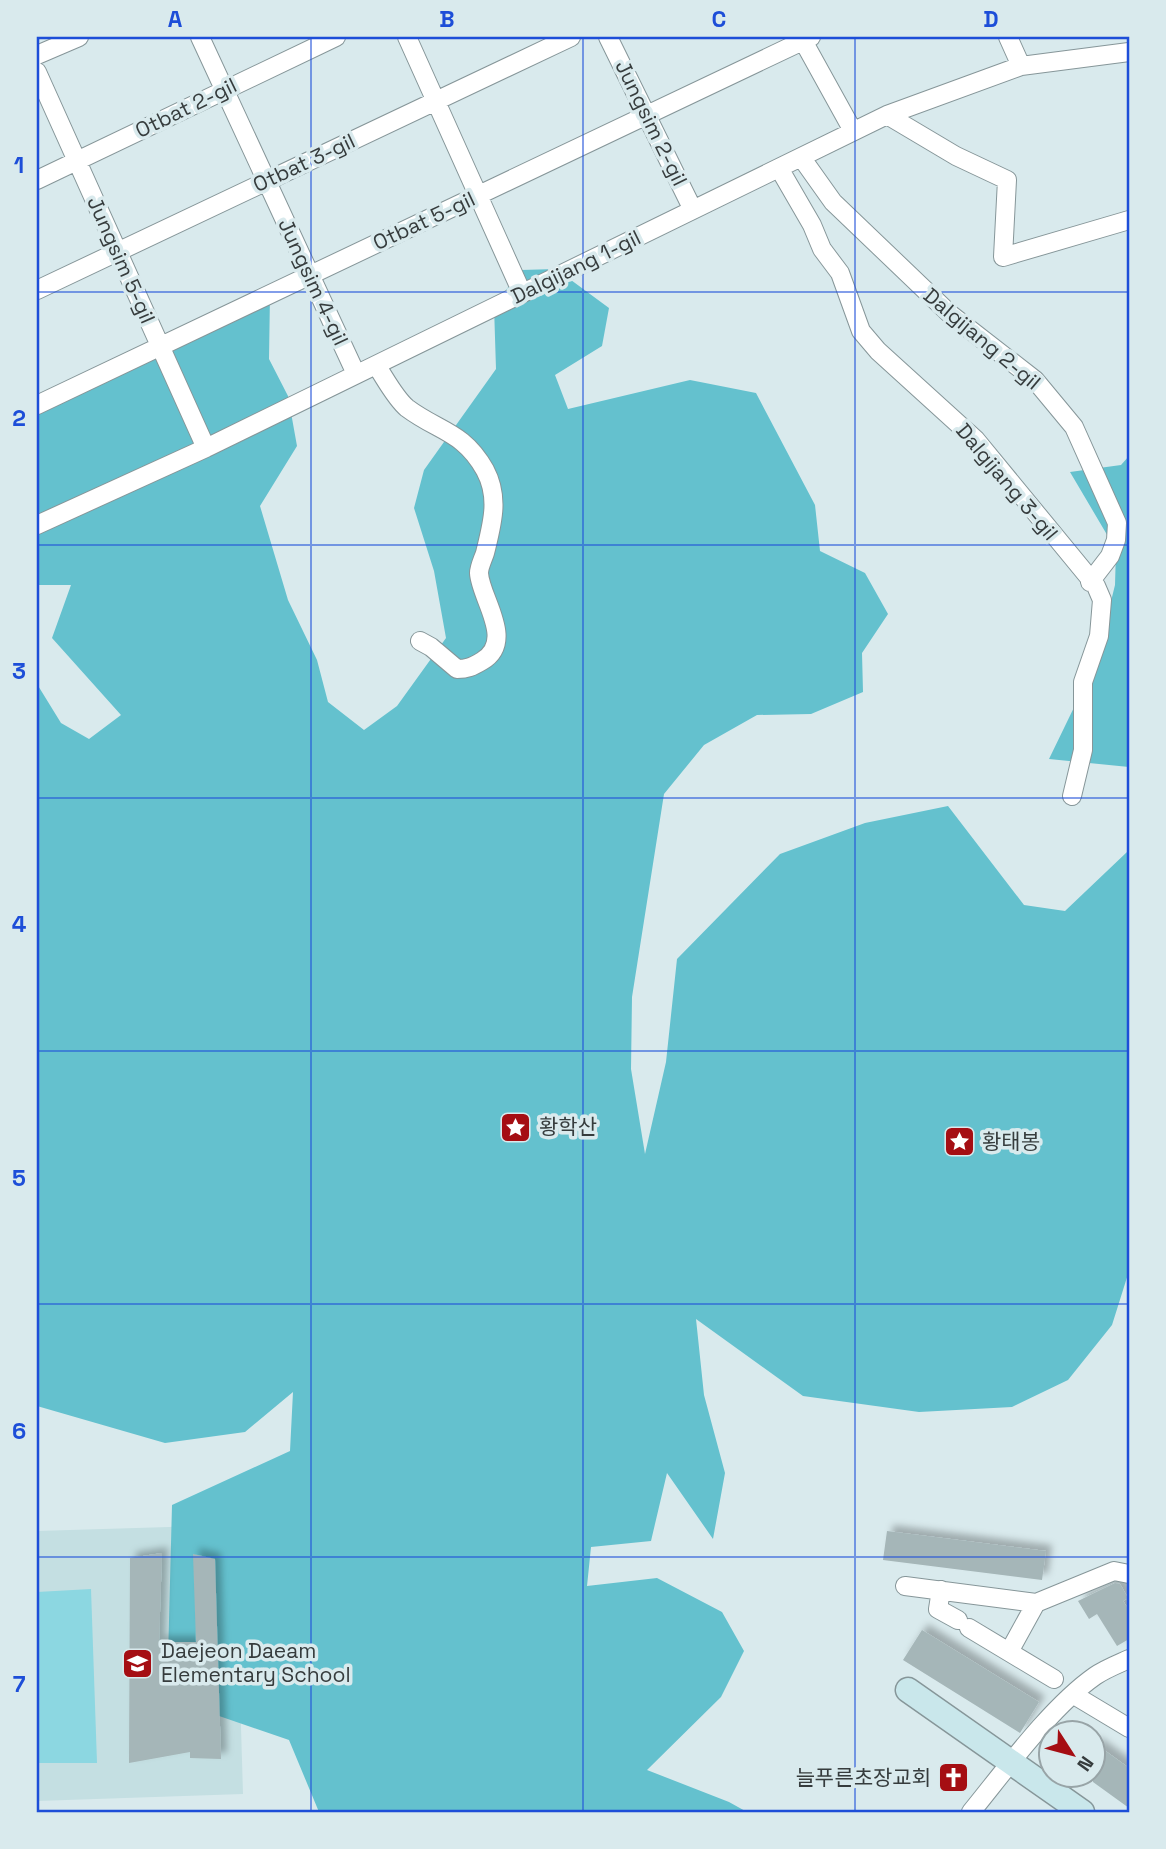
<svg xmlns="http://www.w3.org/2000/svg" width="1166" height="1849" font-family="'Space Grotesk','Noto Sans KR',sans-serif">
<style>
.built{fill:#c4dfe2}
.green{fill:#8cd7e1}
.forest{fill:#64c1ce}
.building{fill:#a5b6b8;filter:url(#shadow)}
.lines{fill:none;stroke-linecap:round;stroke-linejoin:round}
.street-casing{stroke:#869699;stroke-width:20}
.secondary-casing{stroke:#869699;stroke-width:27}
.street{stroke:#fff;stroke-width:18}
.secondary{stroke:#c9e7eb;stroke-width:24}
.grid{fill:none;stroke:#1d4ed8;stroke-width:2;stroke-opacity:0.55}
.labels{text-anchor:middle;stroke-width:7;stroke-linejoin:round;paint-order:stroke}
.street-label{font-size:21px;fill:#363c3d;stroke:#d9eaed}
.poi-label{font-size:21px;fill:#363c3d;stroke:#d9eaed;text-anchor:start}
.neatline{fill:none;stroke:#1d4ed8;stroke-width:2.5}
.grid-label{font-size:23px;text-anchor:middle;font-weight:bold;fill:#1d4ed8}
</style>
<defs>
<filter id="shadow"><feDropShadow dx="6" dy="-6" stdDeviation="3.5" flood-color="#0004"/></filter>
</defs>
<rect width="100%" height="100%" fill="#d9eaed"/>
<path class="built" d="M235 1525 243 1794 37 1801V1531Z"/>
<path class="green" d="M91 1589 97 1763H37V1592Z"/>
<path class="forest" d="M556 269 609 308 602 346 555 375 568 409 690 380 756 393 815 505 820 551 865 573 888 614 862 653 863 692 811 714 757 715 704 745 664 794 632 997 631 1069 645 1154 666 1062 677 959 780 854 865 823 948 806 1024 905 1065 911 1127 852 1129 824V1271L1112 1325 1068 1380 1012 1407 919 1412 803 1396 696 1319 704 1395 725 1473 713 1539 667 1473 651 1541 591 1547 587 1586 657 1578 722 1612 744 1651 721 1697 647 1770 729 1802 747 1812H319L289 1740 167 1698 172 1505 290 1451 293 1392 245 1432 165 1443 37 1406V684L61 723 89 739 121 715 52 638 71 585H37V408L270 294 269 359 288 396 297 446 260 506 288 600 317 660 328 702 364 730 397 706 446 638 434 571 414 508 424 470 496 369 494 306 521 270Z
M1129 456V767L1049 759 1096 662 1115 585 1116 550 1070 472 1121 465Z"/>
<path class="building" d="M887 1531 1046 1551 1042 1580 883 1560Z
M162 1553 159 1642H196L193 1554 215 1559 221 1759 190 1758V1752L129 1763 130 1558Z
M1115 1583 1120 1584 1128 1598 1123 1601 1129 1610V1639L1117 1646 1097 1614 1089 1619 1078 1601Z
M922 1630 1039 1702 1020 1733 903 1660Z
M1093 1742 1129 1768V1808L1093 1782Z"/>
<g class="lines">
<defs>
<path id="street" d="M200 37 356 374
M407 37 522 293
M608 37 693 210
M801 37 853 131
M1008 37 1021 66
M37 55 79 37
M37 72 206 448
M887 115 956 156 1007 180 1003 257 1129 220
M801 157 833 202 950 314 1035 380 1074 427 1117 523 1116 540 1110 556 1090 582
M779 168 812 225 822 249 840 273 861 331 878 351 976 440 1096 586 1102 600 1099 636 1083 682V750L1072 796
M37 180 336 37
M37 290 571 37
M376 365C385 378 395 398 407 408 439 432 463 431 485 470 500 498 492 524 485 553 483 559 479 567 479 573 480 598 516 641 482 661 472 667 467 669 457 669L431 647 420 641
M37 405 811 37
M37 525 206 448 887 115 1021 66 1129 52
M905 1586 1036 1603
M941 1590 938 1609 958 1620
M969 1628 1054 1679
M1009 1652 1036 1603 1114 1571 1129 1574
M1074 1695 1129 1728
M971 1812C1006 1769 1051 1707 1095 1676 1105 1669 1118 1664 1129 1659"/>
<path id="secondary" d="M908 1690 1082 1812"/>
</defs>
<use href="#street" class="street-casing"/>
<use href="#secondary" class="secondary-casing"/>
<use href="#street" class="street"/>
<use href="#secondary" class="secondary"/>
</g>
<path class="grid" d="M311 37V1812M583 37V1812M855 37V1812M37 292H1129M37 545H1129M37 798H1129M37 1051H1129M37 1304H1129M37 1557H1129"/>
<defs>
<symbol id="sight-square" viewBox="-11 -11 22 22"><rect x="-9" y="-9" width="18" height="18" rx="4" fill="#a50e13" stroke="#d9eaed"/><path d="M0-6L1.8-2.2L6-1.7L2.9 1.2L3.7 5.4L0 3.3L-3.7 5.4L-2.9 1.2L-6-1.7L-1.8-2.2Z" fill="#fff"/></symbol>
<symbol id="school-square" viewBox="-11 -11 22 22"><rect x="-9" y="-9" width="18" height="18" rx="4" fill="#a50e13" stroke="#d9eaed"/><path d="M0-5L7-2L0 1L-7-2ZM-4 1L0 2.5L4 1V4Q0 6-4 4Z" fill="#fff"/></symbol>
<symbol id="church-square" viewBox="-11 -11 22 22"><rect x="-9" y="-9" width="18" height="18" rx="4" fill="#a50e13" stroke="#d9eaed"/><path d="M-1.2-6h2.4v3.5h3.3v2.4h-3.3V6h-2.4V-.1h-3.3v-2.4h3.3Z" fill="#fff"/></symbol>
</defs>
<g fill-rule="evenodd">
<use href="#sight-square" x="498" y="1110" width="35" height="35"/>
<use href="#sight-square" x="942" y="1124" width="35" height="35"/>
<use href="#school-square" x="120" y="1646" width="35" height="35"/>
<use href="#church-square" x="936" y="1760" width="35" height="35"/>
</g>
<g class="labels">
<g class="street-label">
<text transform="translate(186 108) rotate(-26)" y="7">Otbat 2-gil</text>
<text transform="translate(651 123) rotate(64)" y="7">Jungsim 2-gil</text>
<text transform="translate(304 163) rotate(-25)" y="7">Otbat 3-gil</text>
<text transform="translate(424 221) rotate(-25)" y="7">Otbat 5-gil</text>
<text transform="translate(121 260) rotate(66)" y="7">Jungsim 5-gil</text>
<text transform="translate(576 267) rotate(-26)" y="7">Dalgijang 1-gil</text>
<text transform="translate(313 282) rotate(65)" y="7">Jungsim 4-gil</text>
<text transform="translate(982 339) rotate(40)" y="7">Dalgijang 2-gil</text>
<text transform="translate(1007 482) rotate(50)" y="7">Dalgijang 3-gil</text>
</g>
<g class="poi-label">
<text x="539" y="1134">황학산</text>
<text x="982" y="1149">황태봉</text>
<text x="161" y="1658">Daejeon Daeam<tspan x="161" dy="24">Elementary School</tspan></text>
<text x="931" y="1785" text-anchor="end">늘푸른초장교회</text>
</g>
</g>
<rect width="1166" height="1849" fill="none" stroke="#d9eaed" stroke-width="77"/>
<g transform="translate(1072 1754) rotate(126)"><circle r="33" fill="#d9eaed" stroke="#98a4a7" stroke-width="2"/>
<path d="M0-5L12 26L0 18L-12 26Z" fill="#a50e13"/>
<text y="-10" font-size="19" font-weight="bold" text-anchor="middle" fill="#363c3d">N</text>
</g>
<rect x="38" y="38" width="1090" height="1773" class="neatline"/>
<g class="grid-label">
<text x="175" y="27">A</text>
<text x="447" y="27">B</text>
<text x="719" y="27">C</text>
<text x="991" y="27">D</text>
<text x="19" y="173">1</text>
<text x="19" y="426">2</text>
<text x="19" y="679">3</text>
<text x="19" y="932">4</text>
<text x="19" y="1186">5</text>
<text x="19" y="1439">6</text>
<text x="19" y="1692">7</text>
</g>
</svg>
